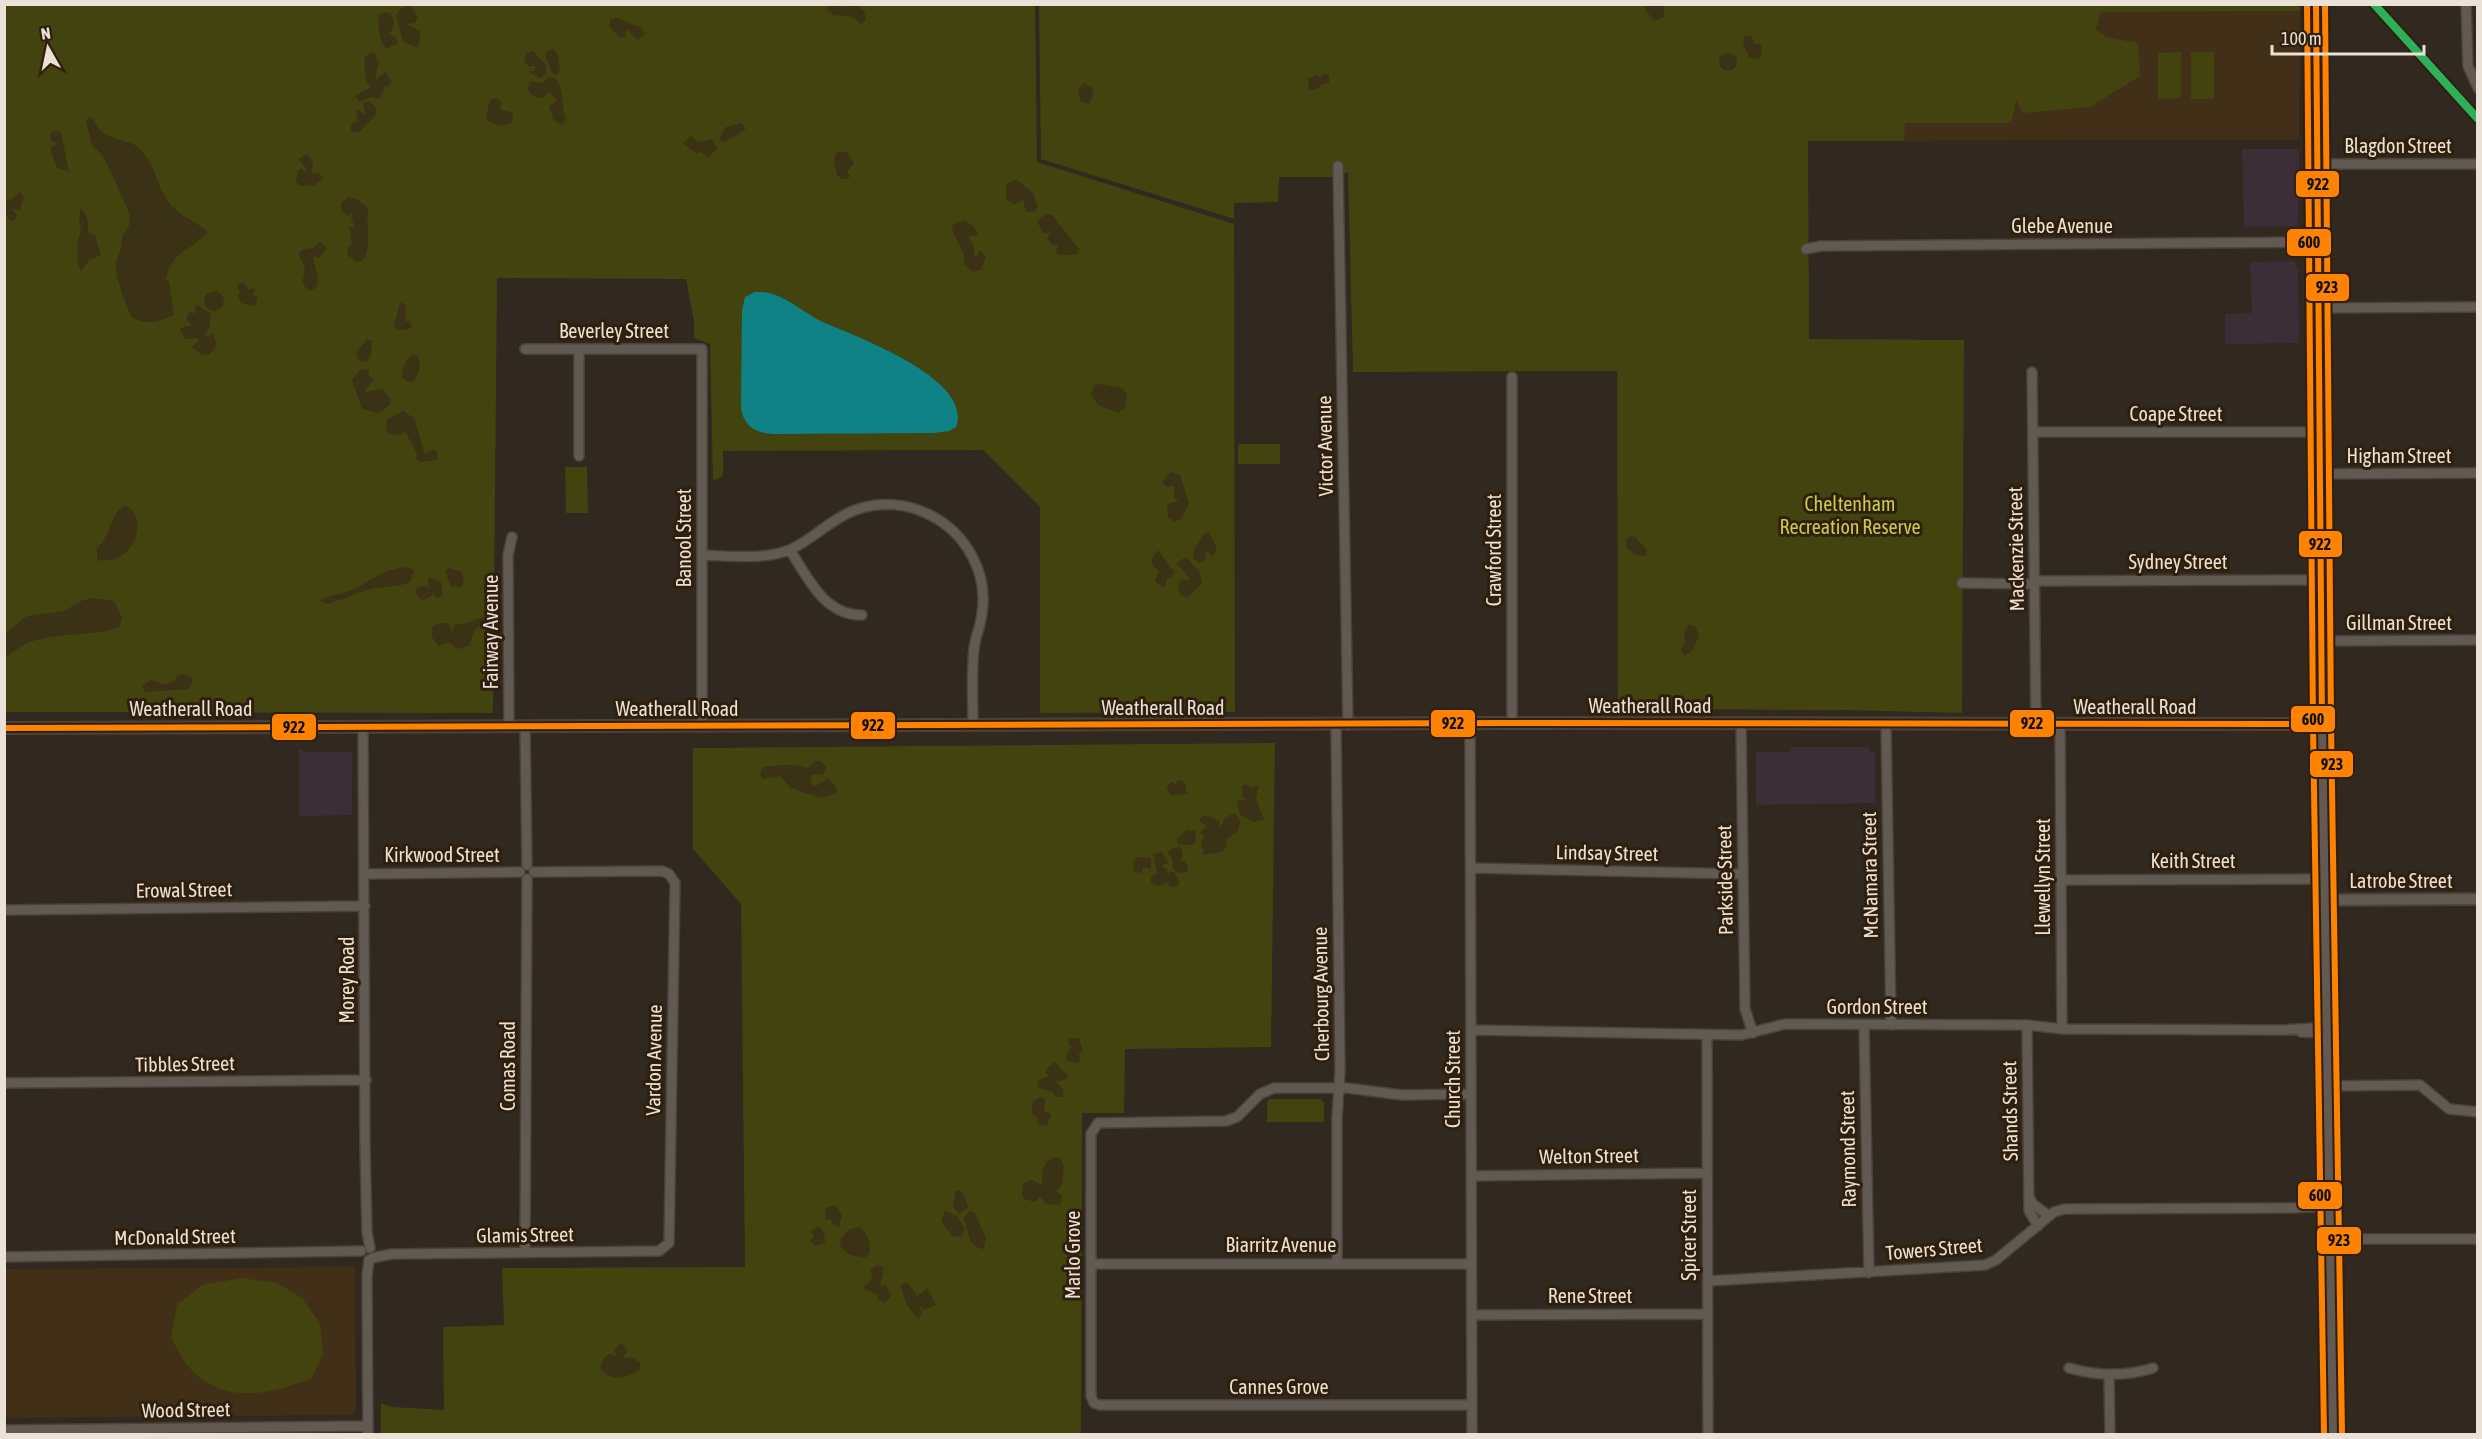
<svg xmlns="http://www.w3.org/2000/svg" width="2482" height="1439" font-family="'Asap Condensed',sans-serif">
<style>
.commercial{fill:#3c2e36}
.built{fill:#412f18}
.green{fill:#43430f}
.sand{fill:#3b3215}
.water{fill:#0e8284}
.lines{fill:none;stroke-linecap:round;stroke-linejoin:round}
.minor-casing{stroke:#4a433c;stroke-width:12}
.tertiary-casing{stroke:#4a433c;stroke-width:14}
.secondary-casing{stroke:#4a433c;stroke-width:15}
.minor{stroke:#615952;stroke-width:9}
.tertiary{stroke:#615952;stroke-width:10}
.secondary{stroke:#615952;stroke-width:12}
.bus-1-casing{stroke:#2f1f0d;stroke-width:10}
.bus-2-casing{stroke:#2f1f0d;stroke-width:10}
.bus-3-casing{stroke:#2f1f0d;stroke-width:10}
.bus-1{stroke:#ff8200;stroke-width:6}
.bus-2{stroke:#ff8200;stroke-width:6}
.bus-3{stroke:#ff8200;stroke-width:6}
.rail-1-casing{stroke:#2f1f0d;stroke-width:12}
.rail-1{stroke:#2eaf5c;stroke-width:8}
.labels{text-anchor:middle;stroke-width:6;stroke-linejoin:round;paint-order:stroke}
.street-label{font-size:20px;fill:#ece1d6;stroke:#2f1f0d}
.park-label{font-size:20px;fill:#cbcd4a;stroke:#2f1f0d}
.line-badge{stroke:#2f1f0d;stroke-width:2}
.pale-badge-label{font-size:16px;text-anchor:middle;font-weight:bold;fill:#111}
</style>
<rect width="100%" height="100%" fill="#31281f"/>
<path class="commercial" d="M2242 149H2299L2298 226 2244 227Z
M2294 261 2298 269 2299 343 2225 344V314L2252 313 2250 262Z
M1790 747H1869L1870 752 1875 753V803L1756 805V752H1791Z
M299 748 305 752H352V815L299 816Z"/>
<path class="built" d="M2300 11 2299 137 2294 140 1808 141V12Z
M355 1267 356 1411 352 1415 5 1418 4 1269Z"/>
<path class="green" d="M2300 4V11L2101 12 2096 29 2106 37 2138 43 2140 76 2090 107 2023 113 2016 100 2011 123H1905L1904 141H1808L1809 339 1964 340 1962 713 1846 710 1618 709 1617 371 1353 372 1348 172 1332 177H1279L1278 202 1234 203V219L1041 159 1039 5Z
M5 5H1035L1037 162 1234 224 1235 712 1040 713V507L983 450 723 451V476L713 481 710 344 694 338V321L686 279 497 278 493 713 5 712Z
M2181 52V98L2158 99V53Z
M2191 52H2214V99H2191Z
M1238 444H1280V464H1238Z
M565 467H587L588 513H566Z
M1275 743 1271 1047 1125 1049 1124 1113H1082L1081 1434H381V1403L392 1407 444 1410 443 1327 504 1325 502 1268 745 1267 741 904 693 849V748Z
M1270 1099H1320L1324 1103V1122H1267V1102Z
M241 1278 277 1283 302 1298 320 1323 323 1353 312 1378C270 1395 221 1406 187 1365 181 1357 176 1346 171 1337L177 1305 202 1285Z"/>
<path class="sand" d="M830 4 846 7 857 5 864 11 866 20 861 24 852 17 833 15 827 10Z
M1645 5H1664V16L1659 20H1653L1645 9Z
M410 6 418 17 415 23 407 24 420 31V42L416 47 403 42 396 15 401 8Z
M384 12 390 13C396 21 395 28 388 34L395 36 398 43 386 49C379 42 378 24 379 15Z
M617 18 642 28 645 34 638 40 626 29 625 37H619L609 26 610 19Z
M1745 36H1751L1755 44H1762L1761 57 1755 59 1749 57 1743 43Z
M553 49C560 53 559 64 560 71L555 76 552 73 545 55 547 51Z
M533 51 546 65V74L540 78 530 73 529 71H534L536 66H528L524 60 526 53Z
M374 53 379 62 375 80 386 72 391 82 388 87 385 86 379 99 371 97 359 102 355 96 371 87 366 81 364 59 368 54Z
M1719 62a9 9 0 1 1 18 0a9 9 0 1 1-18 0Z
M1324 73 1329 75V83L1321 85 1316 90 1309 89 1308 78 1316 75 1320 77Z
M548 77H554C566 89 560 104 566 118L564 124 561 125 553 119 549 106 557 101 551 93H547L544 98C536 98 530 96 527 88L531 81 543 83Z
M1084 83 1093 89V97L1089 104 1081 101 1078 90Z
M496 98 501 101V110L514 113 511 123 499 126 488 121 486 117 490 100Z
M370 101 376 108V115L359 132H351V124L358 122 356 111 360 110 362 114 365 113 363 103Z
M90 116C94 120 97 127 101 131 109 140 129 139 139 148 155 162 156 185 168 201 178 216 195 220 208 232 190 252 173 249 166 279L169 282 174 315C158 322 147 326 131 317 127 305 114 276 116 264 118 253 123 248 122 236L129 226 130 215 104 157 92 145 86 121Z
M741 123 746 129 723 143 719 139 726 127Z
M54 130 61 132 69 172 57 168 51 152V147L57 144 51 140 50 134Z
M691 136 697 142 712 139 717 148 709 157 701 152 697 154 683 143Z
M837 152H847L854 163 847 172 850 175 848 179H842L837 175 834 159Z
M307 154 313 162 312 174 318 173 324 177 315 185 300 186 296 181 298 170 301 168 305 172 307 169 298 159Z
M1016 179 1033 193 1038 207 1035 212H1026L1023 200 1014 205 1006 199V184Z
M20 192 24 197 20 210 12 209 17 215 15 220 11 221 7 216 5 217V199L10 201Z
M348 197 357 199 368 208C366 223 372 252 362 261L355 262 347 253 348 246 352 244 349 227H355L351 218 352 213 348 216 341 210V203Z
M80 209C88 212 89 226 88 233L95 235 101 255 90 260 81 271C75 263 77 239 81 231L79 221Z
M1046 214 1052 215 1079 249 1076 255H1059L1056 252 1058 246 1052 245 1047 238 1051 233H1043L1037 221Z
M963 220C971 223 977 228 978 237L970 235 969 237 974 247V256L976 257 980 250 986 257 981 270 973 272 964 265C967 247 952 241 952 225Z
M318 243H322L327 248 320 258 313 256 318 280 316 288 309 291 302 283 305 270 299 254 301 250 313 248Z
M244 282 248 290 255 288 252 295 258 297 256 304 252 306 241 303 238 297 240 290 237 289V285Z
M204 301a10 10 0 1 1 20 0a10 10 0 1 1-20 0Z
M400 302 406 306 405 322 409 320 412 327C405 331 401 331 394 327Z
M198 305 211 314 210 326 205 334 206 337 213 333 217 346 209 355H203L191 347 199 341 196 338 184 339 180 328 192 325 186 319 190 311 195 314V307Z
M367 340H372L371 355 367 361 362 362 357 358 356 352Z
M412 355H417C422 365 420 376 411 383L402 378C401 368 406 359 412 355Z
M365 369 369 370V376L375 379 365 390 366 392 382 389 391 399 390 405 378 413 362 409 352 380 359 371Z
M1100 384 1122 388 1127 394 1125 408 1118 413 1098 405 1091 394 1095 385Z
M403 411 414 418 425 454 432 449 438 453 437 460 421 462 416 459 417 454 405 431 400 435 390 434 386 429 387 420Z
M1170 472 1180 475 1189 504 1182 518 1175 522 1168 517 1167 504 1179 501 1174 498V486L1166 487 1162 482Z
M125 505C150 518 135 566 97 560V548C112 535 108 516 125 505Z
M1209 532 1217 549 1212 557 1206 550 1205 560 1199 563 1193 557 1194 550 1204 533Z
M1630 536 1635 537 1647 550 1646 556 1636 555 1626 547V540Z
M1158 550 1174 572 1172 578H1167L1165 587H1161L1155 581 1159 571 1153 566 1151 560Z
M1186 557 1199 571 1202 583 1187 598 1180 595 1178 585 1182 579 1188 581 1189 577 1176 563Z
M409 567 414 571 411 581C398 589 379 585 364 591 351 596 340 600 327 604L320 600C330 594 341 595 352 590 377 578 379 570 409 567Z
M449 568 462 572 464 583 461 587H451L445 571Z
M432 578 441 582 443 594 440 598H436L434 594 424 600 419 598 415 589 421 586 429 588 428 579Z
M93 598 114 601 122 618 119 627C91 637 61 632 33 641 23 644 13 652 5 658V633L27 616 64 611 83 600Z
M483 617 485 624 475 629 469 646 457 649 449 642 438 646 432 637V628L436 624 448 623 453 633V625L463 624Z
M1689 625 1696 627 1699 637 1691 652 1684 656 1681 648 1685 643 1684 632Z
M184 674 193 679 189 689 146 692 142 686 151 680 162 684 172 683 178 675Z
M814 761H820L827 767 823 774 812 775 810 783 816 786 828 778 837 788V793L820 798 791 788 780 776 762 779 760 773 763 767C782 765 789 763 808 768Z
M1181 780 1185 783 1187 794 1170 795 1166 786 1173 782 1177 787 1176 781Z
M1246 784 1251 788 1259 785 1256 799 1264 820 1254 822 1240 815 1237 803 1239 800H1246L1242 796V786Z
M1233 813 1237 815 1240 822 1238 831 1227 839 1226 848 1222 852 1204 855 1201 842 1205 836 1200 832 1207 826 1200 822V818L1205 815 1219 821 1221 828 1223 821Z
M1187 830 1195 831 1196 842 1192 845 1178 844 1177 838Z
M1180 847 1183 853 1180 861H1184L1188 866 1187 872 1179 873 1173 869 1172 859 1168 853 1173 848Z
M1162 852 1168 863 1161 866 1167 869V875L1170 871 1175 873 1179 880 1178 886 1171 887 1167 882 1159 886 1151 883V876L1157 874 1153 854Z
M1137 857 1151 858V869L1143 867 1142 872 1138 873 1134 871 1133 861Z
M1069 1038H1079L1083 1051 1078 1055 1081 1058 1078 1063 1066 1060 1067 1052 1072 1047 1069 1046Z
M1055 1062 1068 1076 1066 1079 1056 1082 1064 1090 1062 1097H1056L1052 1092 1037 1087 1039 1080 1050 1076 1046 1073V1069Z
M1041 1097 1045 1099 1044 1112H1048L1051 1116 1047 1125 1039 1126 1036 1121 1038 1118 1031 1113 1033 1101Z
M1056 1157 1061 1159 1064 1167 1062 1185 1056 1191 1062 1195 1060 1205 1046 1204 1040 1197 1035 1202 1024 1199 1022 1194 1023 1184 1031 1179 1043 1186C1040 1174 1043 1160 1056 1157Z
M956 1190C964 1191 967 1201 968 1208L959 1214 953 1207Z
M835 1205 842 1215 839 1227 832 1223 831 1220 825 1219 826 1208Z
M945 1211 957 1216 965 1228 962 1237 952 1236 941 1221Z
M970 1211 975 1213 986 1238 984 1249C967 1247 969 1230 963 1218Z
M818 1226 824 1232 825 1243 815 1246 810 1241 814 1237 811 1232Z
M859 1227C869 1235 871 1243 870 1253L865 1258 850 1255 840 1247 841 1238 850 1229Z
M877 1265 884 1268 880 1286 885 1285 892 1295 885 1303 879 1301 877 1294 866 1290 864 1286 870 1282 873 1274 869 1270Z
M904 1283H908L917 1296 928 1288 936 1305 924 1310 919 1305 922 1314 918 1319 907 1305 900 1285Z
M620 1344 624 1345 627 1352 622 1359 630 1357 640 1362V1369C628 1378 610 1383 600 1368L604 1358 609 1354 616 1356 614 1350Z"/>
<path class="water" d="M755 292C782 290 802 313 825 323 857 337 974 379 956 427L949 431 934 433 774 434C756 433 744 427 741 408L742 310 745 297Z"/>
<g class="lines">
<defs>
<path id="minor" d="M2466 4 2468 66 2478 88
M2318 164H2478
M1338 166 1348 725
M1806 249 1821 246 2318 242
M2319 308 2478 307
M525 349H702V726
M2032 372 2036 725
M1512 377V723
M2033 432H2320
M579 456V349
M2320 474 2478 473
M790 550C807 577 825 616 862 615
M703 555C729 556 764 560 789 550 813 540 830 519 855 510 880 501 907 503 930 515 967 534 988 573 982 613 981 626 975 637 974 649 971 674 973 701 973 726
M2035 581 2321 580
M1962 583 2035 584
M2322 641 2478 640
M1470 724 1472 1434
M1741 724 1745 1009 1753 1033
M1886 724 1891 1025
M1336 725 1340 1071 1337 1118V1263
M2060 725 2062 1029
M363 727 365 1146 367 1232 370 1248
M509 727 508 555 512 537
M525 727 527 865
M1471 868 1743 874
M364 874 520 872
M2061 880 2325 879
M4 910 365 906
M1864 1025 1869 1273
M2027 1025 2029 1211 2038 1226
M1471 1030 1741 1035 1785 1024 2027 1025 2062 1029 2284 1030 2327 1027
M2301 1032 2327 1033
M1707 1035 1708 1434
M4 1083 366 1080
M2328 1086 2420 1085 2449 1109 2478 1112
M1471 1094 1402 1095 1347 1088H1274L1260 1094 1237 1117 1226 1121 1098 1123 1091 1134V1396L1094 1403 1100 1405H1472
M1471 1176 1707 1173
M2029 1197 2033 1204 2049 1216
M2330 1239H2478
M525 1253 527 879
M4 1257 361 1251
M372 1258 392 1254 659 1251 669 1243 675 883 669 874 662 871 534 872
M1091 1264H1471
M1708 1281 1985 1265 1996 1260 2054 1212 2064 1209 2290 1208 2330 1206
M1472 1315 1707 1314
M2069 1368C2097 1376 2124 1377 2153 1368
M2109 1375 2110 1434
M4 1430 368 1426
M368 1434 367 1276 369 1260"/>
<path id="tertiary" d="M4 728 1512 723 2322 724
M2325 900 2478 899"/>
<path id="secondary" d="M2316 4 2322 724 2333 1434"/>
</defs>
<use href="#minor" class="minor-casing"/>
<use href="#tertiary" class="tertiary-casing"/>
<use href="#secondary" class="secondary-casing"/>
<use href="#minor" class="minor"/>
<use href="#tertiary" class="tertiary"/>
<use href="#secondary" class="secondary"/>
<defs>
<path id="bus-1" d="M2316 4 2322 724
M4 728 1512 723 2322 724"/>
<path id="bus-2" d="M2307 4 2313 724 2324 1434"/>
<path id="bus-3" d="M2325 4 2331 724 2342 1434"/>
</defs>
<use href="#bus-1" class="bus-1-casing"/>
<use href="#bus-2" class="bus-2-casing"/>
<use href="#bus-3" class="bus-3-casing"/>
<use href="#bus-1" class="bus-1"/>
<use href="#bus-2" class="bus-2"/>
<use href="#bus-3" class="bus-3"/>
<defs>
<path id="rail-1" d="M2374 4 2478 119"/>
</defs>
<use href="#rail-1" class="rail-1-casing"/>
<use href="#rail-1" class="rail-1"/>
</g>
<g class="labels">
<g class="street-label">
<text x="2398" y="153">Blagdon Street</text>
<text x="2062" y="233">Glebe Avenue</text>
<text x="614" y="338">Beverley Street</text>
<text x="2176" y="421">Coape Street</text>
<text transform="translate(1325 446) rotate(-91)" y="7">Victor Avenue</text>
<text x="2399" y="463">Higham Street</text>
<text transform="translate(684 538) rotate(-90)" y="7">Banool Street</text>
<text transform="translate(2016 549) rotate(-91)" y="7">Mackenzie Street</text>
<text transform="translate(1494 550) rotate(-90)" y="7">Crawford Street</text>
<text x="2178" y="569">Sydney Street</text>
<text x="2399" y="630">Gillman Street</text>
<text transform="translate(491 632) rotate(-90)" y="7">Fairway Avenue</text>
<text x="1650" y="713">Weatherall Road</text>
<text x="2135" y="714">Weatherall Road</text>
<text x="1163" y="715">Weatherall Road</text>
<text x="191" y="716">Weatherall Road</text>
<text x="677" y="716">Weatherall Road</text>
<text transform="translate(1607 853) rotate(1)" y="7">Lindsay Street</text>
<text x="442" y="862">Kirkwood Street</text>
<text x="2193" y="868">Keith Street</text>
<text transform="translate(1870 875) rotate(-91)" y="7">McNamara Street</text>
<text transform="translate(2043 877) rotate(-90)" y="7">Llewellyn Street</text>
<text transform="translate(1725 880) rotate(-91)" y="7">Parkside Street</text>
<text x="2401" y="888">Latrobe Street</text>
<text transform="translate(184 890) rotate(-1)" y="7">Erowal Street</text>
<text transform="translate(347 980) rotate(-90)" y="7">Morey Road</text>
<text transform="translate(1321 994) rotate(-91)" y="7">Cherbourg Avenue</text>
<text x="1877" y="1014">Gordon Street</text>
<text transform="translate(654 1060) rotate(-89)" y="7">Vardon Avenue</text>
<text transform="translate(185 1064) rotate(-1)" y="7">Tibbles Street</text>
<text transform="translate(508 1066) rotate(-90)" y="7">Comas Road</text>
<text transform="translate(1453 1079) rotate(-90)" y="7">Church Street</text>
<text transform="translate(2010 1111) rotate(-91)" y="7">Shands Street</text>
<text transform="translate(1848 1149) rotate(-91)" y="7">Raymond Street</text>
<text transform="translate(1589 1156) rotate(-1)" y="7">Welton Street</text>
<text transform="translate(525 1235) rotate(-1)" y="7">Glamis Street</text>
<text transform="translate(1689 1235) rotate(-90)" y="7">Spicer Street</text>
<text transform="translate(175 1237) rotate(-1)" y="7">McDonald Street</text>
<text x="1281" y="1252">Biarritz Avenue</text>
<text transform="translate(1934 1249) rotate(-5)" y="7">Towers Street</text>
<text transform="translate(1073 1255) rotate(-90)" y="7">Marlo Grove</text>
<text x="1590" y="1303">Rene Street</text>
<text x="1279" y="1394">Cannes Grove</text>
<text transform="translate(186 1410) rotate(-1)" y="7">Wood Street</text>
</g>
<g class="park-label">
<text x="1850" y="511">Cheltenham<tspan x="1850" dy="23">Recreation Reserve</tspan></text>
</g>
</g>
<g class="line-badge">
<rect x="2295" y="170" width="45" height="28" rx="6" fill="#ff8200"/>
<rect x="2286" y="228" width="46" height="29" rx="6" fill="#ff8200"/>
<rect x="2305" y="273" width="45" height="29" rx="6" fill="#ff8200"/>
<rect x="2298" y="530" width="45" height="28" rx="6" fill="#ff8200"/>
<rect x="2290" y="705" width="46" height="28" rx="6" fill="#ff8200"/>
<rect x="1430" y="709" width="46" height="29" rx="6" fill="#ff8200"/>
<rect x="2009" y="709" width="46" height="29" rx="6" fill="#ff8200"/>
<rect x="850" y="711" width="46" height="29" rx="6" fill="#ff8200"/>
<rect x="271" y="713" width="46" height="28" rx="6" fill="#ff8200"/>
<rect x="2309" y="750" width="45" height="28" rx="6" fill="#ff8200"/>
<rect x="2297" y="1181" width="46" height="29" rx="6" fill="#ff8200"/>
<rect x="2316" y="1226" width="46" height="29" rx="6" fill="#ff8200"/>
</g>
<g class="pale-badge-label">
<text x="2318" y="190">922</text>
<text x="2309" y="248">600</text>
<text x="2327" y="293">923</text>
<text x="2320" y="550">922</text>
<text x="2313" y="725">600</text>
<text x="1453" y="729">922</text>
<text x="2032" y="729">922</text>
<text x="873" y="731">922</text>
<text x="294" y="733">922</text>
<text x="2332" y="770">923</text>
<text x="2320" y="1201">600</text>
<text x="2339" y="1246">923</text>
</g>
<rect width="2482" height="1439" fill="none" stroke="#ece1d6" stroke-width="12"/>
<g transform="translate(48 48) rotate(351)" stroke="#2f1f0d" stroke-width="4.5" paint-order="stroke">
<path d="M0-4.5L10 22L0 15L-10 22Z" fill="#ece1d6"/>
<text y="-9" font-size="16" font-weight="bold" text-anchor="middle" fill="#ece1d6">N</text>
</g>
<path d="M2272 45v9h152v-9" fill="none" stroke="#ece1d6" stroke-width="3"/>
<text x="2281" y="45" font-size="18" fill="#ece1d6" stroke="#2f1f0d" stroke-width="4.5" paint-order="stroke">100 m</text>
</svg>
